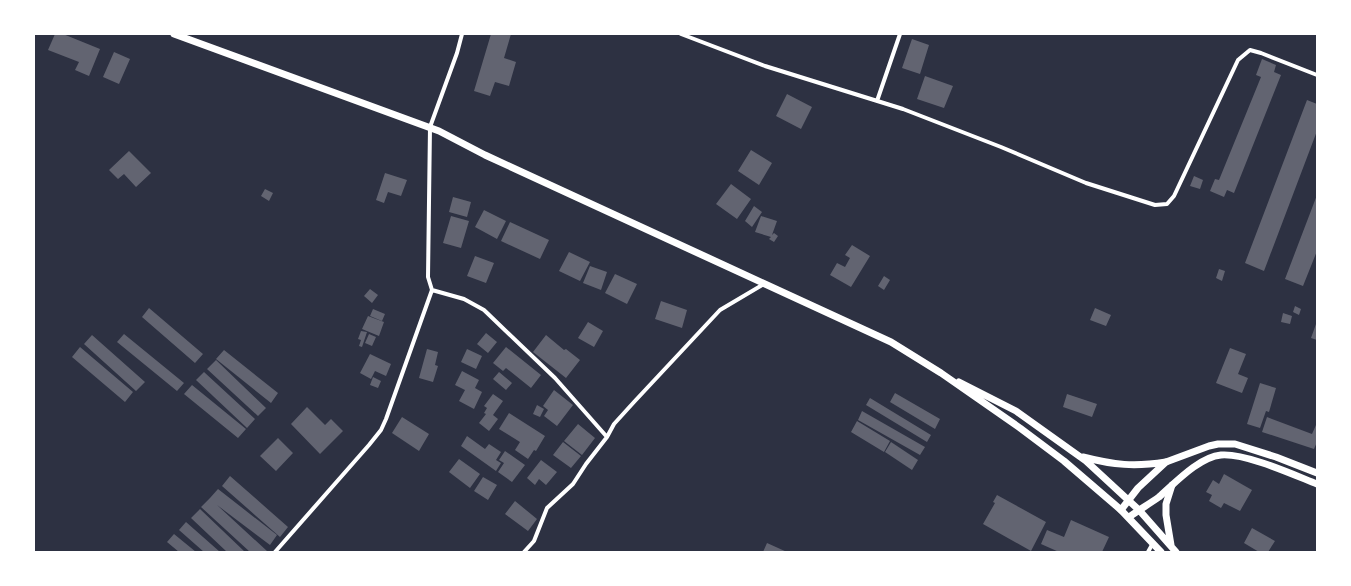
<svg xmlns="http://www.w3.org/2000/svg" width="1351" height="586" font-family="Roboto,sans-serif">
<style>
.building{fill:#626471}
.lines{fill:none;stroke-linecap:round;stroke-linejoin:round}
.minor{stroke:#fff;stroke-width:4}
.secondary{stroke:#fff;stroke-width:7}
.primary{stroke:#fff;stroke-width:7}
</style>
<rect width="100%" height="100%" fill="#2d3142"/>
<path class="building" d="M55 34H63L100 49 89 76 75 70 79 62 48 50Z
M491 34H511L504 58 516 62 509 86 495 82 490 96 474 91Z
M912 39 929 45 920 74 902 68Z
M114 52 130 59 119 84 103 77Z
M1262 59 1276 65 1274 72 1281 75 1234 193 1227 190 1224 197 1210 191 1215 179 1219 180 1261 77 1256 75Z
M925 76 953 86 944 108 917 99Z
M787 94 812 107 801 129 776 116Z
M1307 100 1317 104V131L1264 271 1245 263Z
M751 150 772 163 759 185 738 171Z
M129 151 151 173 136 187 124 174 118 179 109 170Z
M385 173 407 180 401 196 388 192 384 203 376 200Z
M1194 176 1203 180 1200 189 1190 186Z
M731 184 751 199 737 219 716 204Z
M265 189 273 193 269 201 261 196Z
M1317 195V251L1303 286 1285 279Z
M453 197 471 202 467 217 449 212Z
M754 206 762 212 752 227 745 221Z
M484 210 506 221 497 239 475 227Z
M451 216 469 221 461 248 443 243Z
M761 216 777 221 772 235 774 233 778 236 774 242 769 239 771 237 755 232Z
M510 222 549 240 540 259 501 241Z
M852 245 870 256 851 287 830 275 837 263 845 267 850 258 845 255Z
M569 252 590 262 580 281 559 271Z
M475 256 494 263 486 283 467 276Z
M590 266 607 272 601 290 583 283Z
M1219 269 1225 271 1222 281 1216 278Z
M615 274 637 284 627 304 605 293Z
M884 276 890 280 884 290 878 286Z
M370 289 378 295 372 303 364 296Z
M661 301 687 310 682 328 655 319Z
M1295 306 1301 309 1299 315 1293 312Z
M149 308 203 354 195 363 142 317Z
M1095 308 1111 315 1106 326 1090 320Z
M373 309 385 314 382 321 370 316Z
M1283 313 1292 316 1290 324 1281 322Z
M368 316 384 322 379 336 362 329Z
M588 322 603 331 594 347 578 338Z
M1316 324H1317V340L1311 338Z
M361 331 367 332 362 347 359 346 361 340 358 339Z
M486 333 497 342 488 353 477 344Z
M124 334 184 383 177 391 117 342Z
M369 334 376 337 372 346 365 343Z
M92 335 145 382 136 391 84 344Z
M546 335 564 350 566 349 580 360 566 378 533 352Z
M80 347 133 392 125 402 72 357Z
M506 347 541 375 531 388 506 368 503 371 493 363Z
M1230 348 1246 354 1238 374 1248 378 1242 393 1216 383Z
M427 349 438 352 435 365 438 366 433 382 419 378Z
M467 349 482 356 476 369 461 362Z
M224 350 278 393 271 403 216 359Z
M370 354 391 364 386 376 375 371 371 379 360 373Z
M216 360 266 408 258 416 207 369Z
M462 371 479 380 475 388 482 392 474 409 459 401 465 390 455 385Z
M204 372 255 419 247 428 196 380Z
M499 372 512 383 506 390 493 379Z
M373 377 381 381 378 388 370 385Z
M1260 383 1276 388 1269 412 1266 411 1260 428 1247 424Z
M192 385 246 429 238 438 184 394Z
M554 390 573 405 557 426 544 416 548 410 543 406Z
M895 393 940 419 935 429 890 402Z
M493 394 503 401 493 415 498 419 489 431 479 423 486 414 484 413 487 408 484 406Z
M1067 394 1097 404 1092 417 1063 407Z
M870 398 931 435 927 442 866 405Z
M537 405 544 409 540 417 533 414Z
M307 407 325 425 331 419 343 431 320 454 291 424Z
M862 411 925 447 920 455 858 420Z
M509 413 545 436 536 451 534 450 528 459 515 450 520 442 499 429Z
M402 417 429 434 419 451 392 433Z
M1267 417 1312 434 1316 425H1317V442L1314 449 1262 432Z
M857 421 890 441 884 452 851 432Z
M578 424 595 438 582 455 564 441Z
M467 436 485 449 489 444 501 452 496 460 501 463 496 471 461 446Z
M278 438 293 453 276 471 260 456Z
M563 442 581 456 571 468 553 455Z
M891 442 918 460 912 470 885 452Z
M505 451 525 465 512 482 498 472 504 463 499 460Z
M459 459 480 474 470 488 449 472Z
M541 460 557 472 546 485 539 479 535 485 527 478Z
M1224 474 1252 490 1240 511 1224 503 1221 508 1209 501 1212 495 1206 492 1213 480 1219 484Z
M230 476 288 527 280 537 222 486Z
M483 477 497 485 488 500 474 491Z
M218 489 277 535 270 545 217 505 267 551 266 552H250L201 507 210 498Z
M997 495 1046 522 1031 551 983 524 995 503 993 502Z
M515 501 537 519 528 531 505 514Z
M200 509 245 552H227L191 518Z
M1071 520 1109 537 1102 552H1059L1041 544 1047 530 1064 537Z
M186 522 220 552H204L179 530Z
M1252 528 1275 541 1268 552H1259L1244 543Z
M174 534 196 552H179L167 542Z
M767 543 787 552H763Z"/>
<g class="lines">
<path class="minor" d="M681 34 765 66 903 109 1001 147 1086 183 1155 205 1167 204 1174 196 1238 60 1250 50 1261 53 1317 75
M877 101 900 34
M432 290 464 299 484 310 555 378 607 437
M275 552 369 445 381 430 386 419 432 290 428 277 430 127 457 53 462 34
M524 552 534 541 547 508 573 484 586 464 607 437 614 424 634 402 720 310 764 284
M1148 552 1153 543"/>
<path class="secondary" d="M1121 510 1138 488 1166 462 1209 446 1218 444H1235L1276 457 1317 473
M1129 517C1139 510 1149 504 1159 497 1175 483 1199 457 1221 455 1246 453 1294 475 1317 484"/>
<path class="primary" d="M174 34 439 131 485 155 891 342 941 373 1020 428 1064 461 1121 510 1161 552
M959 382 1016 411 1086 461 1139 510 1176 552
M1083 457C1114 465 1134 467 1166 462
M1171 545 1166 515V504L1172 485"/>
</g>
<rect width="1351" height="586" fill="none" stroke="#ffffff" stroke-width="70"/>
</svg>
